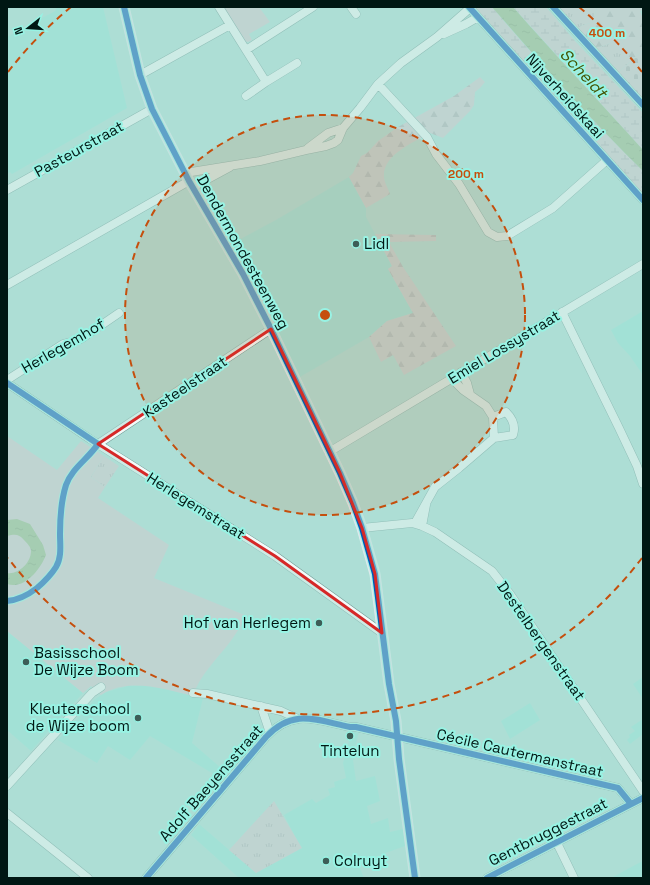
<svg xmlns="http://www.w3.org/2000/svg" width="650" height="885" font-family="'Space Grotesk',sans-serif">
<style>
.built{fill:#96e5d8}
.grass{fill:url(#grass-tufts)}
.forest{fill:url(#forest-firs)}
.wetland{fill:url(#wetland-marsh)}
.cemetery{fill:url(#cemetery-stones)}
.green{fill:#d4c8cd}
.water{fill:url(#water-ripples)}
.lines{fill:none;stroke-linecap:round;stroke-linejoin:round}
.minor-casing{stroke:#709a94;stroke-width:9}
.major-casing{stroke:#daf0ed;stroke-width:11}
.minor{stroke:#f3faf9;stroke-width:8}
.major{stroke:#dfe3ea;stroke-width:10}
.cycleway-casing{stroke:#98f3e4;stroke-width:8}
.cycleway{stroke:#0057b8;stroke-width:6}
.marked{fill:none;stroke:#d62828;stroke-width:3;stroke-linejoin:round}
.ring{fill:none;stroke:#c54f0d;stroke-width:2;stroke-dasharray:7 5}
.poi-dot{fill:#3d5d57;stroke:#98f3e4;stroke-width:1.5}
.labels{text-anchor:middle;stroke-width:4;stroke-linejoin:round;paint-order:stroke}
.street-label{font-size:15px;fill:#001713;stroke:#98f3e4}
.poi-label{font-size:15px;fill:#001713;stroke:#98f3e4;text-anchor:start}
.water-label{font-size:16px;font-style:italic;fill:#425303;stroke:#98f3e4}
.centre{fill:#c54f0d;stroke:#98f3e4;stroke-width:2}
.ring-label{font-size:12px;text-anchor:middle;font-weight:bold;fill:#c54f0d;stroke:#98f3e4;stroke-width:4;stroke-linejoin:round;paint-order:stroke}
</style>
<defs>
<pattern id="grass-tufts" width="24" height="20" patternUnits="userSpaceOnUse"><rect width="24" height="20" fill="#d4c8cd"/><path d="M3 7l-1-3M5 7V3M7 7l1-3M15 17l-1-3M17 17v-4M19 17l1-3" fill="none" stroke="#b4abaf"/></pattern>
<pattern id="forest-firs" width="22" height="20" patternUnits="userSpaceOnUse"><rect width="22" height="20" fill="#d4c8cd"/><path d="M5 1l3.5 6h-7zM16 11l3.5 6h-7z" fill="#b4abaf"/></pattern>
<pattern id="wetland-marsh" width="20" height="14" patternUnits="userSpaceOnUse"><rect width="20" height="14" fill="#d4c8cd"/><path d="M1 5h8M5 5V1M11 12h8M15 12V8" fill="none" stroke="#b4abaf"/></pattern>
<pattern id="cemetery-stones" width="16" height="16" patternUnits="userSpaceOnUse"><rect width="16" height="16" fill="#d4c8cd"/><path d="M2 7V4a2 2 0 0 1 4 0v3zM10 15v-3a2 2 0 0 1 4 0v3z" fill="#b4abaf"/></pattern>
<pattern id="water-ripples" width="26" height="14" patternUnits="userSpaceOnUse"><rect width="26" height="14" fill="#9cb887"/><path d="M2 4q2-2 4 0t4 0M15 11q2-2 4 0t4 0" fill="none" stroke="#859d74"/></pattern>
</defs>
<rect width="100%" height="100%" fill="#added6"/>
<path class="built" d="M57 7H103L127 108 12 174 10 172 7 174V37L55 11Z
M349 177 366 208V217L392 266 388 269 413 313 387 321 369 337 298 378 233 243 276 220Z
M643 311V375L630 356 618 343 611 330Z
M7 631 83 693 31 751 7 730Z
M643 677V699L633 684Z
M149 685 203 698 192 743 228 774 222 779 150 736 130 760 108 746 97 763 58 740 95 699 106 692 128 686Z
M530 703 540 720 510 739 501 721Z
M643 719V734L630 744 627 740 630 737 629 735 635 731 631 727Z
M352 730 359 732 353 755 355 759 353 760 356 781 375 776 380 801 367 806 371 824 388 818 390 832 403 829 405 846 358 863 364 878H239L191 835 199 824 256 873 301 848 284 815 312 799 316 803 330 795 328 789 335 787 334 782 346 778 343 763Z
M643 861V878L613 877 635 865Z"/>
<path class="grass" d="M556 7H597L593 22 575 28Z
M617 39 622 41 626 49 627 57 632 60 618 73 594 47C603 47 609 44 617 39Z
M104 456 119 466 105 487 91 477Z
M274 801 302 848 256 873 229 850Z"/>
<path class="forest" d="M597 7H643V10L640 11 643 19V50L632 60 627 57 626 49 622 41 617 39C609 44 603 47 594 47L575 28 593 22Z
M480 77 485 82 480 88 475 92 474 105 470 111 443 138 430 133C414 142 383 155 384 176 384 182 388 188 390 194L366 208 349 177 353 173 361 156 367 153 378 141 398 127 454 96Z
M375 234 436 235V241L389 242 403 267 456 346 404 375 393 355 381 362 369 337 387 321 413 313 388 269 392 266Z"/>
<path class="wetland" d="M475 7H492C540 64 590 119 643 171V195L530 71Z
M513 7H546L575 41 643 113V150Z"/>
<path class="cemetery" d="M643 50V101L618 73Z"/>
<path class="green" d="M223 7H259L270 22 249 34 252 40 248 42 242 40Z
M7 436 57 470 81 441 104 456 91 477 105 487 98 498 169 545 154 578 247 616C241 625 236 634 230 642 217 659 199 676 193 696 163 689 129 677 101 695L91 686 83 693 7 631Z"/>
<path class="water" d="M492 7H513C555 55 600 102 643 150V171C590 119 541 63 492 7Z
M17 519 30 524 43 545 46 555C40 570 24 590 7 584V573C18 575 31 563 31 551 31 547 27 543 24 540 19 534 15 534 7 536V520Z"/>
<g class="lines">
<defs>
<path id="minor" d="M219 7 266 82 297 63
M351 7 356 14
M469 7 643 200
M553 7 643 105
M444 34 466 24 478 17
M246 50 313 7
M140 75 230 25
M378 84 427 137 436 154 459 184 488 232 497 237 507 236 553 208 606 161
M246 96 266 82
M308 148 328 133 343 128
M185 173 260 161 306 150 326 146 334 143 338 140 343 128 360 108 378 84 401 63 437 37 470 8
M193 187 230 167
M7 190 152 109
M7 285 189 181
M562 312 619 428 637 466 643 484
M461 372 467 383 470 394
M7 380 63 344 81 339 119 313
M7 383 90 439 275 556 382 633
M493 417 506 412C513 419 516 426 513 435L494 438
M98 444 271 329
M329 452 643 264
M415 523 435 487 459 468 494 438 493 417 486 406 463 390 452 379
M422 526 426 505
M362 528 412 523 422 526 435 532 492 571 510 594 643 791
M193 693 207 694 281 711 296 718
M261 706 270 733
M7 786 92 693 101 687
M7 813 88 878
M557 843 574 878
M146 878 266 737C293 708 316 720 350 727H356L618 788 631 804
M487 878 643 798"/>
<path id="major" d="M124 7 140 75 152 109 189 181 243 274 271 329 340 473 353 503 362 528 375 574 389 684 396 721 399 759 415 878"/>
</defs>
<use href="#minor" class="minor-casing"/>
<use href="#major" class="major-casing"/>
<use href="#minor" class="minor"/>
<use href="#major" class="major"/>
<defs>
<path id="cycleway" d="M124 7 140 75 152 109 189 181 243 274 271 329 340 473 353 503 362 528 375 574 389 684 396 721 399 759 415 878
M469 7 643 200
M553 7 643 105
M7 383 98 444C88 459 72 468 66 485 61 501 60 518 60 534 60 545 62 557 56 567 51 575 44 582 37 588 28 595 19 600 7 601
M146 878 266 737C293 708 316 720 350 727H356L618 788 631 804
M487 878 643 798"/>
</defs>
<use href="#cycleway" class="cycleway-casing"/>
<use href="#cycleway" class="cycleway"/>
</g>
<path d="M0 0H650V885H0ZM271 329 340 473 362 528 375 574 382 633 275 556 98 444Z" fill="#added6" fill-opacity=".55" fill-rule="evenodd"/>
<path class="marked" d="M271 329 340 473 362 528 375 574 382 633 275 556 98 444Z"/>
<circle cx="325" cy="315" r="200" fill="#c54f0d" fill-opacity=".12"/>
<g class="ring">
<circle cx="325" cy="315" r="200"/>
<path d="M642 558A399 399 0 0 1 8 558M8 72A399 399 0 0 1 71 7M579 7A399 399 0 0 1 642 72"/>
</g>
<g class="poi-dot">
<circle cx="356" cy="244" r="4"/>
<circle cx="319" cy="623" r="4"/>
<circle cx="26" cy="662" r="4"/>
<circle cx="138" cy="718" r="4"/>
<circle cx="350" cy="736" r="4"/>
<circle cx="326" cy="861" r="4"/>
</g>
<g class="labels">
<g class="street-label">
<text transform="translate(565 96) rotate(48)" y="5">Nijverheidskaai</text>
<text transform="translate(79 149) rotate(-29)" y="5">Pasteurstraat</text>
<text transform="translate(243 252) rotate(61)" y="5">Dendermondesteenweg</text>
<text transform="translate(63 346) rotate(-30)" y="5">Herlegemhof</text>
<text transform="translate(504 347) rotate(-31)" y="5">Emiel Lossystraat</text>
<text transform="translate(185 387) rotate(-34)" y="5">Kasteelstraat</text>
<text transform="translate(196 506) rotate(32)" y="5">Herlegemstraat</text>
<text transform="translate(541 641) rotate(55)" y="5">Destelbergenstraat</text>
<text transform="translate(520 753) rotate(13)" y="5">Cécile Cautermanstraat</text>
<text transform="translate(211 783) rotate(-49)" y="5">Adolf Baeyensstraat</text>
<text transform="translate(548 832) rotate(-27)" y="5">Gentbruggestraat</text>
</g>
<g class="poi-label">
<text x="364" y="249">Lidl</text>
<text x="311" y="628" text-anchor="end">Hof van Herlegem</text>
<text x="34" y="658">Basisschool<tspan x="34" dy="17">De Wijze Boom</tspan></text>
<text x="130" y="714" text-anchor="end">Kleuterschool<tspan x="130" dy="17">de Wijze boom</tspan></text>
<text x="350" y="756" text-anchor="middle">Tintelun</text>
<text x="334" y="866">Colruyt</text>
</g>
<g class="water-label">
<text transform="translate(584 73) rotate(47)" y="6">Scheldt</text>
</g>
</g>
<circle cx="325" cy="315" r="6" class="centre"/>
<g class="ring-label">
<text x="607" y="37">400 m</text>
<text x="466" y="178">200 m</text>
</g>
<rect width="650" height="885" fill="none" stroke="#001713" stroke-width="16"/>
<g transform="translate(28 28) rotate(253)" stroke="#98f3e4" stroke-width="3" paint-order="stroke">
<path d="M0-3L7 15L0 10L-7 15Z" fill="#001713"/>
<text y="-6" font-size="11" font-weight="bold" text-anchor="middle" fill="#001713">N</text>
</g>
</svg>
